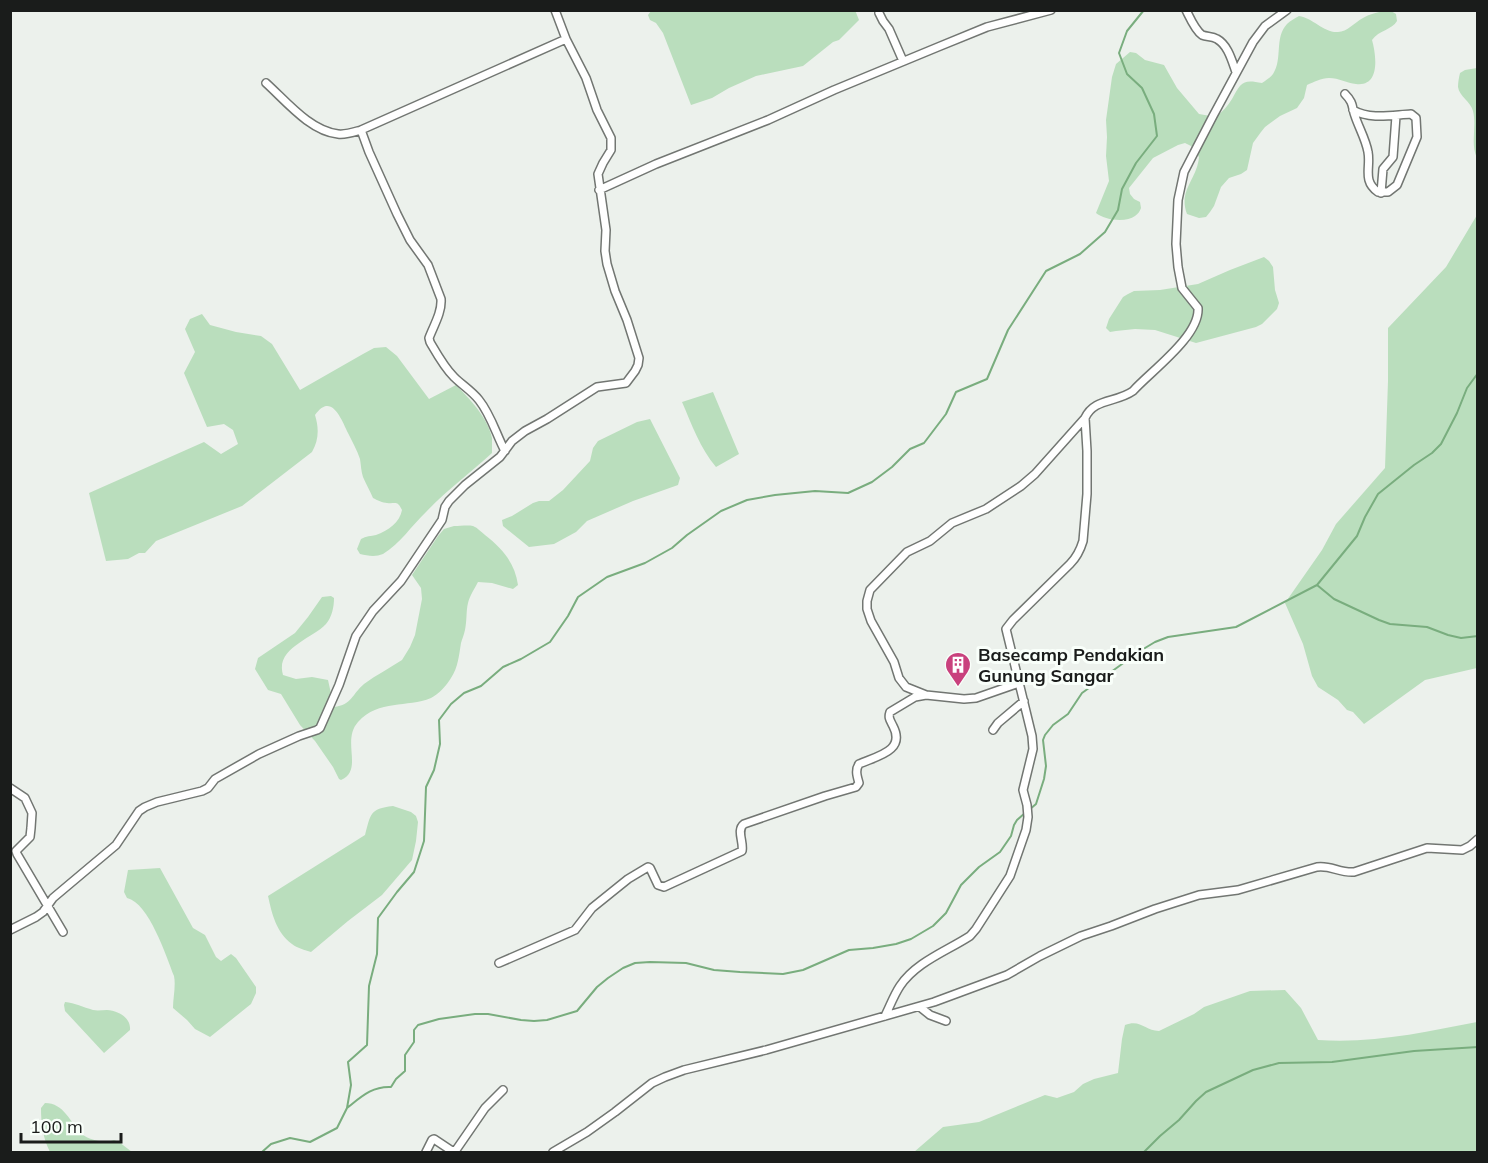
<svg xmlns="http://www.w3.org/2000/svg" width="1488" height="1163" font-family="Mulish,sans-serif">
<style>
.green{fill:#badebd}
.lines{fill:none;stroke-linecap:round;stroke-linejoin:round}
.stream{stroke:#79ad7e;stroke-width:2}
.minor-casing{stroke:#727672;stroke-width:10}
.minor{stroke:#fff;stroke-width:7}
.labels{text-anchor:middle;stroke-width:6;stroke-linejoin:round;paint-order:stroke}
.poi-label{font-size:18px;font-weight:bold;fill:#1a1c1b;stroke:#f9fffa;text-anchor:start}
</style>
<rect width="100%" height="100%" fill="#ecf1ec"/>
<path class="green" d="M651 11 855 10 859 20 839 40 833 42 803 66 756 76 729 88 712 98 691 105 663 33 656 23 650 20 648 15Z
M1385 11H1391L1396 14 1397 21C1392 30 1379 30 1372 40 1376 54 1381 87 1356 84 1347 83 1339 78 1329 78 1321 78 1314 82 1307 85L1304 98 1297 108 1280 116 1265 127 1261 132 1253 143 1247 170 1241 174 1229 178 1221 187 1214 206 1210 212 1206 217 1199 218 1187 214C1178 190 1197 180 1199 157L1191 146 1185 143 1178 145 1153 158 1129 188 1130 194 1134 199 1140 202 1141 208C1140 211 1138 214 1135 216 1126 223 1104 220 1096 213L1109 181 1106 156 1107 137 1106 120 1112 77 1116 64 1130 52 1136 53 1145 60 1164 65 1177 88 1199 114 1216 117C1222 112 1228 106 1232 99 1241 82 1243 79 1262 83 1266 80 1270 78 1273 74 1283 59 1274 38 1287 24 1290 21 1295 18 1299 16 1313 18 1324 33 1338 32 1347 32 1355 22 1363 18 1370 14 1377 12 1385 11Z
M1477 68H1478L1477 158C1470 143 1477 127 1473 111 1471 102 1459 96 1458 87 1458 82 1459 77 1460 73L1465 70Z
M1477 215V668L1425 680 1364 724 1353 712 1347 710 1338 700 1318 687 1312 676 1303 644 1285 603 1322 550 1336 524 1385 468 1388 381V328L1446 267Z
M1264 257 1269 261 1273 267 1275 290 1279 303 1277 309 1262 324 1256 327 1196 343 1155 330 1135 329 1116 331 1110 332 1106 328 1109 319 1123 297 1128 294 1134 291 1160 290 1198 284 1230 270Z
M202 314 210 325 236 332 261 336 272 344 300 390 363 354 374 348 386 347 397 356 429 399 456 385C470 399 488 418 492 438 492 443 492 449 492 453 470 473 446 491 426 512 412 525 400 544 383 554 376 557 368 556 360 554L357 549 361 539C366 536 371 536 376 535 388 531 400 522 402 510 397 500 396 504 387 503 383 503 377 500 373 498 370 491 366 484 363 477 361 471 361 465 360 459 357 450 352 441 348 433 341 418 331 392 315 415 319 428 319 440 312 452L242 506 156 541 145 553H139L128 559 106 561 89 493 204 442 221 454 238 444 233 430 224 424 207 427 184 373 195 352 185 329 190 319Z
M713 392 739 454 716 467C700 448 692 425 682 402Z
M650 419 680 478 678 485 633 501 587 521 576 532 554 544 529 547 503 526 502 520 512 516 533 503 539 501H549L563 490 590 461 593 448 598 441 637 422Z
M454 526C460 526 468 525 473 526 478 528 481 532 485 535 502 548 515 563 518 585L513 589 492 583 478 582C475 588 470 595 468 603 466 611 467 621 465 630 464 635 462 639 461 643 459 655 458 668 451 678 446 686 439 694 431 698 407 708 379 699 358 722 341 741 364 770 341 780L339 779 333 767 315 741 300 725 281 694 268 690 255 669 258 658 295 633 308 617 322 597 331 596 334 598C334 607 332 617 326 624 312 639 275 648 283 675L296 679 312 677 328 680 334 707C352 705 352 694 364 684 376 675 390 668 402 660L410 647 415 635 422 599 421 588 412 575 438 536 444 529Z
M393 806 411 812 416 816 418 822 416 841 412 860 382 895 348 921 311 952C305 950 297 948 292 944 276 932 272 914 268 896L365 835C371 814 369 809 393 806Z
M160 868 193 928 205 935 216 957 221 961 231 954 236 958 256 987V993L251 1004 210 1037 195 1029 187 1020 173 1008C173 998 176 986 174 976 166 956 149 903 127 898L124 892 128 870Z
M1285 990 1301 1008 1318 1040C1372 1044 1425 1032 1477 1022V1152H914L943 1127 979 1122 1045 1095 1057 1098 1074 1092 1083 1084 1094 1079 1118 1073 1122 1039 1125 1025C1141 1019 1145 1031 1159 1031L1194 1014 1204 1007 1250 991Z
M65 1002C75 1003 83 1007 93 1010 98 1011 102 1010 107 1010 119 1011 131 1018 130 1030L104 1053 65 1011 64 1005Z
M45 1103C64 1103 70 1122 81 1133 86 1138 93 1140 99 1141 105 1142 108 1142 114 1140L119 1142 132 1152H50C43 1138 41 1124 41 1108Z"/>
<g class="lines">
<path class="stream" d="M1317 585 1357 536 1365 517 1378 494 1414 465 1432 453 1441 444 1457 413 1467 388 1478 373
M1029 810 1036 804 1044 779 1046 766 1043 740 1045 735 1053 725 1068 714 1082 693 1140 651 1155 642 1168 637 1236 627 1317 585 1334 599 1379 620 1390 624 1427 627 1448 635 1461 638 1478 636
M347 1108C361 1097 372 1086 391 1087L396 1079 405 1071V1055L414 1042V1030L418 1025 439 1019 475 1014H488L521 1020 534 1021 547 1020 577 1011 597 987 608 978 623 968 635 963 650 962 686 963 714 970 740 972 783 974 803 970 849 950 873 948 896 944 911 939 933 926 946 913 961 885 979 867 1000 852 1011 836 1014 825 1017 820 1025 813
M262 1152 271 1144 290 1138 310 1142 337 1128 347 1108 351 1085 348 1062 367 1045 369 986 377 954 378 918 397 892 414 872 424 841 426 787 434 770 440 744 439 720 451 704 464 693 481 686 503 667 521 659 550 642 568 616 578 597 607 577 645 563 672 548 687 535 721 511 747 500 775 495 815 491 848 493 872 482 892 467 910 449 924 443 946 414 956 392 987 379 1008 330 1046 271 1080 254 1105 232 1118 210 1122 189 1136 163 1157 136 1154 114 1142 88 1127 74 1119 53 1127 31 1144 10
M1144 1152 1160 1136 1179 1120 1196 1101 1206 1092 1253 1070 1279 1063 1332 1062 1414 1051 1478 1047"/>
<defs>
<path id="minor" d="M1186 10C1190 18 1195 30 1202 35 1207 37 1212 36 1217 39 1228 45 1232 61 1236 72
M879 13 883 21 889 29 903 61
M266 83C286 101 310 131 338 134 346 135 354 132 361 130L566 39
M1345 94C1348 97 1349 98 1351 102 1353 106 1353 111 1355 116 1359 128 1366 140 1368 152 1371 167 1362 181 1378 192H1388L1397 185 1417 137 1416 118 1411 114C1392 115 1371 120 1353 110
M361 130 369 152 397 214 410 240 428 265 441 299C442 312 434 325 429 338L430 342C437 354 444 367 454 377 462 385 472 391 479 400 491 415 496 434 505 451
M599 190 656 164 768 120 834 90 938 47 987 27 1051 10
M1381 193 1383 169 1393 157 1396 116
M1019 683 976 698 964 699 926 695 906 687 899 678 894 662 871 621 867 609V601L870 590 907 552 930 541 952 523 986 509 1021 486 1035 474 1085 418C1094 398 1116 403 1133 391 1151 371 1200 336 1198 308L1182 288 1178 267 1176 244 1178 200 1184 172 1213 116 1253 42 1265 26 1287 10
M993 730 998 723 1024 701
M10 788 25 798 32 813 31 828 30 837 16 851 17 854 63 932
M10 930 36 917 43 912 53 898 116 845 139 811 145 807 157 802 202 791 208 788 215 779 259 754 299 736 317 730 320 728 339 685 356 636 373 611 401 581 442 520 445 507 449 501 465 485 500 457 512 441 525 431 547 419 597 387 626 383 635 371 638 365 639 358 627 320 615 291 607 264 605 251 606 230 598 174 603 163 611 150V138L597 110 586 78 566 39 555 10
M499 963 575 930 592 908 628 879 648 867 650 868 658 885 664 887 742 851C744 842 736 830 744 824L825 796 856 787 859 783C857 776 855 770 859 764 877 756 906 751 893 726 890 720 888 718 890 712L915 697 926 695
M920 1007 930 1015 946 1021
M885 1016C890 1006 894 995 900 986 916 962 947 951 970 936L976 929 1010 876 1026 830 1028 817 1027 805 1023 790 1033 749 1032 736 1006 629 1013 620 1070 564C1077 557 1080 551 1083 541L1087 494V451L1085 418
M426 1152 432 1140 434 1139 452 1151 456 1150 485 1108 503 1090
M553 1152 587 1132 615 1112 652 1083 665 1077 684 1070 766 1050 934 1002 1007 975 1040 956 1081 936 1111 926 1155 909 1199 895 1238 890 1317 867C1331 865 1339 873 1354 872L1427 848 1462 850 1470 846 1478 839"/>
</defs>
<use href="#minor" class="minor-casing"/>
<use href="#minor" class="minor"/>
</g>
<defs>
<symbol id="building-pin" viewBox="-11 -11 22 30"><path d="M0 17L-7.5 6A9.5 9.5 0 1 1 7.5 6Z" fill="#c9417d" stroke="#f9fffa"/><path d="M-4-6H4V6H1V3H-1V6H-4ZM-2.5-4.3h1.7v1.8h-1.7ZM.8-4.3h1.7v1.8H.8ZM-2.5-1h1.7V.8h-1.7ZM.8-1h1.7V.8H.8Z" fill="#fff"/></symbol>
</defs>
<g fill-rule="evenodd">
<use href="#building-pin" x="943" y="650" width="30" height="40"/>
</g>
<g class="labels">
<g class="poi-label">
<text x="978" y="661">Basecamp Pendakian<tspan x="978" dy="21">Gunung Sangar</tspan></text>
</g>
</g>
<rect width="1488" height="1163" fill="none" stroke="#1a1c1b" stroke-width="24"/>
<path d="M21 1133v9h100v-9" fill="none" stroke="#1a1c1b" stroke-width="3"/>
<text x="30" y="1133" font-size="18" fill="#1a1c1b" stroke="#f9fffa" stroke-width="4.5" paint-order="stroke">100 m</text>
</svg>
